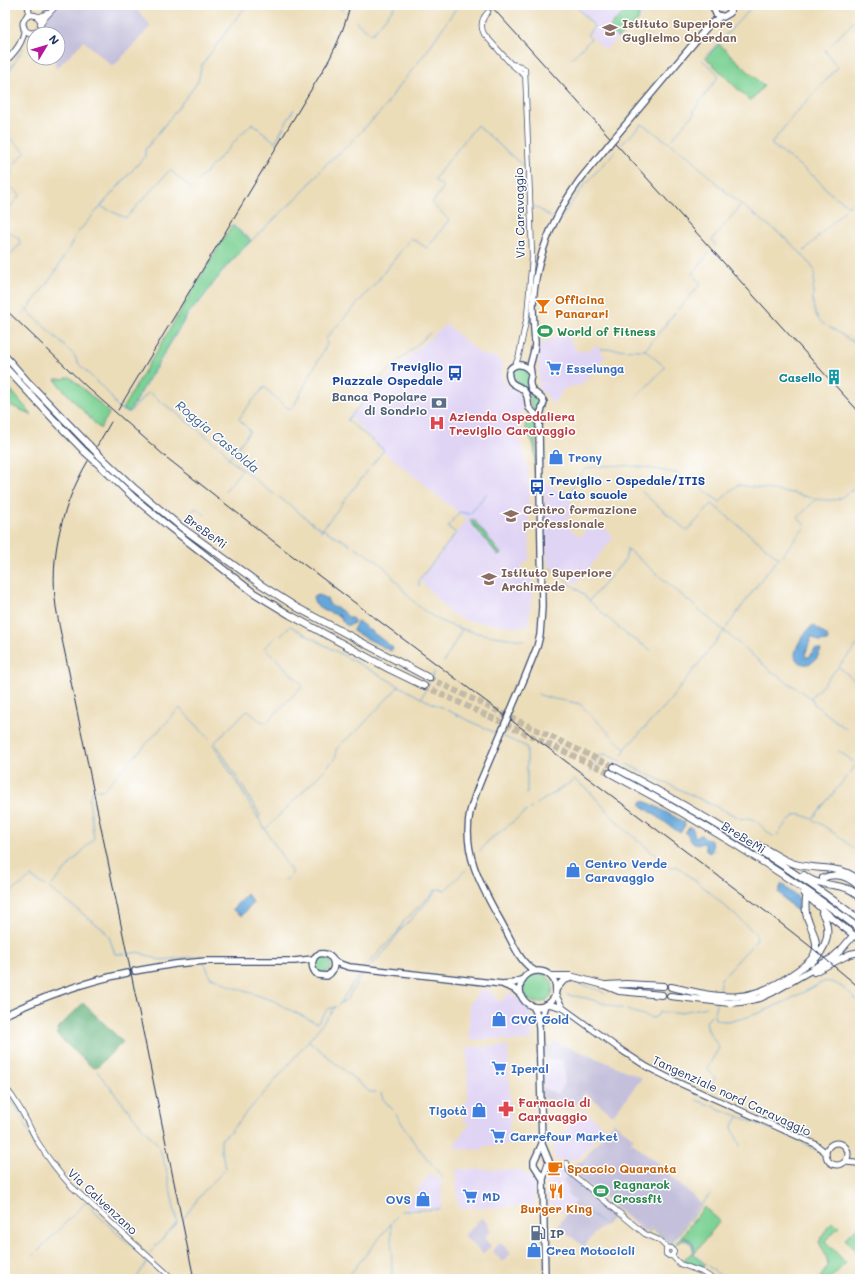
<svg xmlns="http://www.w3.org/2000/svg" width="865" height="1284" font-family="Mali,sans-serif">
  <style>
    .built { fill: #e0d4f4 }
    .industrial { fill: #c4c0db }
    .green { fill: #7cd194; stroke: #4c8079 }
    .forest { fill: #65b37e; stroke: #40716e }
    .water { fill: #66a7d9; stroke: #406b9c }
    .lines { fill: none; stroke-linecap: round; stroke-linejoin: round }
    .stream { stroke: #66a7d9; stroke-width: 1 }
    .tertiary-tunnel { stroke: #c2baa7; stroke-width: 4.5; stroke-dasharray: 4.5 2; stroke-linecap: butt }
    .motorway-tunnel { stroke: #c2baa7; stroke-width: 6; stroke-dasharray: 6 3; stroke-linecap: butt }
    .tertiary-casing { stroke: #3a496c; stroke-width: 6 }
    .secondary-casing { stroke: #3a496c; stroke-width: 7 }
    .primary-casing { stroke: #3a496c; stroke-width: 8 }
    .motorway-casing { stroke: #3a496c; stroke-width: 8 }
    .tertiary { stroke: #fff; stroke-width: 4.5 }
    .secondary { stroke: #fff; stroke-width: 5 }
    .primary { stroke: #fff; stroke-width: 5.5 }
    .motorway { stroke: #fff; stroke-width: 6 }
    .rail { stroke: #1b2f5e; stroke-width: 1 }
    .primary-bridge-casing { stroke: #3a496c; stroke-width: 8; stroke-linecap: butt }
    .motorway-bridge-casing { stroke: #3a496c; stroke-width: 8; stroke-linecap: butt }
    .primary-bridge { stroke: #fff; stroke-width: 5.5 }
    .motorway-bridge { stroke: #fff; stroke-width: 6 }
    .labels { text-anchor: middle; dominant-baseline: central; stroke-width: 3; stroke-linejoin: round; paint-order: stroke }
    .education-label { font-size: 12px; font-weight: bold; fill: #785e54; stroke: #fff; text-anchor: start }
    .street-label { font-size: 12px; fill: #1b2f5e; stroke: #fff }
    .food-label { font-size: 12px; font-weight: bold; fill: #c56008; stroke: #fff; text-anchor: start }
    .leisure-label { font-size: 12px; font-weight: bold; fill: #27864d; stroke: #fff; text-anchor: start }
    .transit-label { font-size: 12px; font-weight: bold; fill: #164399; stroke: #fff; text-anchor: end }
    .shop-label { font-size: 12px; font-weight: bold; fill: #366cbe; stroke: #fff; text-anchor: start }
    .culture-label { font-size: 12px; font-weight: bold; fill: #0d838f; stroke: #fff; text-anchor: end }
    .service-label { font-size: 12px; font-weight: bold; fill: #4e5e75; stroke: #fff; text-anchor: end }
    .health-label { font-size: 12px; font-weight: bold; fill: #be3a42; stroke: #fff; text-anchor: start }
    .water-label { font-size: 13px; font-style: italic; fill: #395f8f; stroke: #fff }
  </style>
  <rect width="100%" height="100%" fill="#fff"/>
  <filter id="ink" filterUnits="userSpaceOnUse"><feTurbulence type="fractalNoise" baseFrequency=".025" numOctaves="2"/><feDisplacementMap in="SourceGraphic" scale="8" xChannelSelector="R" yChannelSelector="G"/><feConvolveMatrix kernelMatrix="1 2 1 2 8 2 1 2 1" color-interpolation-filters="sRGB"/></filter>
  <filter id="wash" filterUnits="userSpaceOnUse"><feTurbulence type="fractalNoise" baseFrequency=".012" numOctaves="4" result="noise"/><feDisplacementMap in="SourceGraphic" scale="16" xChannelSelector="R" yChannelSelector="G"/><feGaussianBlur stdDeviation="0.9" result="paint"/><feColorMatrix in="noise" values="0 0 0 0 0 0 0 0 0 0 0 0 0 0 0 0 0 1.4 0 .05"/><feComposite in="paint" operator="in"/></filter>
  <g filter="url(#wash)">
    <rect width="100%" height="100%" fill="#ecddb9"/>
    <!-- built -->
    <path class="built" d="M576,5H633L643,16L605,50L589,34L595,27Z
      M446,324L483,356L488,355L499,359L502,363V381H505L510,388L518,391L523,404V409L518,419L520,427L518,437L523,450L528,468L530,559L522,565V569L526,576L534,580L528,626L520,627L468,621L450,613L420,580L467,520L382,450L350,417L379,386L413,353Z
      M564,331L577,351H587L597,345L605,358L581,385L565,388L554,403L549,401L547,395L539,390L538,347Z
      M544,481L553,487L577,506L563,523L580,537L594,520L614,537L576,584L547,563Z
      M485,987L500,1002L509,993L514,995L531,1011L532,1041H506L504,1039L469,1040V1004Z
      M508,1046L511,1121L509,1126V1145L487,1146L483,1147L482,1150L456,1149V1142L471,1122H464V1101H468L467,1048L468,1047Z
      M563,1059L564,1060L565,1084L558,1094L542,1087V1060Z
      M582,1109L604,1127L580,1157L573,1160H556L554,1159L553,1135L561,1136Z
      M553,1166H562L564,1167L566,1173L568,1175L563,1180L564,1182L568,1191L575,1201L566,1215L547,1201V1171Z
      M456,1169L522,1170L529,1177H535V1206L458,1208Z
      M429,1175L437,1176L441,1181L442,1208L406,1209V1205Z"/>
    <!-- industrial -->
    <path class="industrial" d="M44,5H133L151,26L113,67L84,41L56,69L54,58H58V34H49Z
      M554,1041L608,1063L642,1078L613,1115L585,1093L572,1109H558L557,1100L551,1101L542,1097V1087L558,1094L565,1084L564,1060H545L544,1049L547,1046H552Z
      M614,1122L634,1138L631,1142L671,1173L670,1176L701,1203L671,1242L653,1228H651L648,1231L647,1230L645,1232L572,1172L570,1169L572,1165L583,1160Z
      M569,1174L616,1213L613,1215L604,1226L597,1230L584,1247L558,1226L575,1201L566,1193L568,1191L564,1182L563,1180Z
      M481,1218L489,1224L488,1227L491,1230L484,1238L491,1246L483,1254L464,1236Z
      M500,1242L511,1253L503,1262L492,1251Z"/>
    <!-- green -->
    <path class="green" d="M630,9H635L638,11L639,14L638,21L618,38L616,37L617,36C612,34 610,30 611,25L627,10Z
      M719,44L764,86L750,101L706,58Z
      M232,225L251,240L225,268L198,304L188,314L129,412L122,409Z
      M518,367H522L529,373L530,391L540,401V405L537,409H534L531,407C530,401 530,394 526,389C520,381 513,385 513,372Z
      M70,377L107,410L109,414L100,429L60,386L55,379H63Z
      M5,383L32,415L5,403Z
      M529,414L533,415L535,419L537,472H535C535,464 535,455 534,446C531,436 519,425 529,414Z
      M473,519L501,554L499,556L470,521Z
      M315 965a8 8 0 1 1 16 0a8 8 0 1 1-16 0Z
      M523 988a15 15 0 1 1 30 0a15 15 0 1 1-30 0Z
      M704,1207L720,1221L694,1254C695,1245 693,1237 681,1237Z
      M833,1221L839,1227L825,1241L846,1263L830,1279H819L828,1266L826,1256L819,1242L829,1225Z
      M859,1225H860V1258L855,1253L856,1251L845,1239Z
      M682,1238C692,1239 694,1246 693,1254L705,1264L702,1268L700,1269L684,1261V1259L692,1253C695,1241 684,1237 676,1244L680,1239Z"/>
    <!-- forest -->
    <path class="forest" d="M83,1003L123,1042L97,1067L93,1068L59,1037C56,1033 57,1030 60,1026Z"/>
    <!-- water -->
    <path class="water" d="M319,595L327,599L330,605C338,607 344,612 349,618H352L354,620V623L350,625H346L343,622L340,616L325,611L315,604L313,597Z
      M357,622H359L392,647L393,648L391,651L354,632L353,630Z
      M813,625L827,636L828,639L827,641L820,642L812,637L811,638L805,655L806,657H809L815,649H817L821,650C819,653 818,657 816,659C810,667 795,666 795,654C796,644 806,631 813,625Z
      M643,801L651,804L684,822L685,825L680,833L641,805V802Z
      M690,827L693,829L695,837L701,835L712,842L713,847L710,853L706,851L705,844L703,843L696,845L691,840L685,832Z
      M782,883L786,888L799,898L798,911L793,908L778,892Z
      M247,894L253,902L242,916L232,909Z"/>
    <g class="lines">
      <!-- stream -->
      <path class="stream" d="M336,5L344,12
        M356,22L372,34L396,5
        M830,46L860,15
        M826,50L825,51L838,67L793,116L771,144L816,178L830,193L849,206
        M705,57L753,6
        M571,59L591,39L587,35L594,26L575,5
        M5,78L23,48
        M5,134L26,152C20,158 9,166 12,175L5,181
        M672,139L695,112L693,111L719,76L712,68L702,60
        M621,145L642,124L694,160L696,164C711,178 726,193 742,205C768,226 797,243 815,271C814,289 807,314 825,325
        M197,182L252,123L275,142L294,109
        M5,185L10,186L20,195L5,214
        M534,206L553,218
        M102,207L126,218L170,170L191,188
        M561,218L583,187L618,148
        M558,223V222
        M232,225L241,232
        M5,229L19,239L20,245C13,249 11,256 5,262
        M244,234L251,240
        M714,246L716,244L712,240L741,205
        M804,251L860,195
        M227,266L252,240L301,194L328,162L343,150L385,107L396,90L427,51L458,5
        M25,308L74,355L79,364L110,395L118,408L126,412H130L148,393
        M678,310L701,284L692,274L709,253
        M22,315L27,310L54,274L78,232L145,156V150L191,91L198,81L202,65L240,13L248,5
        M829,327L860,346
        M5,331L6,330
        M601,349L645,350L675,313
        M375,383L430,333
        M150,393L223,449L229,459L274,494
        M636,398L665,367L645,350
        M129,412L188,314L198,304L226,267
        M229,459L250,431L239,419L245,410L264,387L286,407L292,409L327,344L326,338L375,284L411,238L427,248L449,220L432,203L444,187L434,180L445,165L477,125L522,165L523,164
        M371,466L384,450L347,420L376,387
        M687,478H689L720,502L728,493L738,485L792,493L816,499
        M225,491L242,470
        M642,492L687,531L712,504L779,558
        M849,492L860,487
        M569,493L582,472C587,467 595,467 602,466C630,464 651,468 679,474L680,477L682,478
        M279,497L315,525L351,545
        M187,518L195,508L205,515
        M321,531L368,470
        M355,547C364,553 375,558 383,566C395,578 404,593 417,605C446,631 488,636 525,640
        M627,552L630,551L771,671L811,698L815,705L846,729
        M782,555L806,526L798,518L816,499C828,500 838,503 847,493
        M550,568L582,593L589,601L625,560L627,552V548
        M419,586V580L456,533L448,527L459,512L470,514L487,493
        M589,601L627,635L651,650
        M727,627L763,577L780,557
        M281,636L290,626L421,698L443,708
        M264,648L278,635
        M444,662L462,629
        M839,667L860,685
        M432,677L434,672
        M538,694C551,700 566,700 580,704L625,749
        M422,697L430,680
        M811,698L860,642
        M447,710L497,734
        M357,731L399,686
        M502,736L527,747V794
        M213,744L292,873L291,875
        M839,751L854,762
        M623,755L625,749L667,704L725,630
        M593,769L601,754H605L742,819C756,814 763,831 773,836
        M591,772L592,770
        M95,790H103L180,708L209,738
        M537,804L574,780H575L589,791L622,827L670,867L672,868L676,866L705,888L755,933L757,937L756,941L721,979L719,989
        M530,809L532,808
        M258,818L260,815L215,742L248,710L260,721L267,722L303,685L267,650
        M813,818L857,764L860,766
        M266,829L333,761L336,756V750L337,748L352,734L355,732
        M777,835C781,830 790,818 796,815C807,810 853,846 860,855
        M712,850L715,851
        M480,851L488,841L527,811
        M285,880L288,878
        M52,885L94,838L89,799L92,791
        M49,888L104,930L109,937L115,954H125
        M5,897L31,877L45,886
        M128,954L138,952L160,960L202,956L203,958
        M205,963L210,977L218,979L230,986L274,1001L286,1008L317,1023L328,1009L335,1007
        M366,966L397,933L404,921L435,891
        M371,966L385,951L400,931L435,893V890L439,889L445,890L466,870
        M575,983L599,990L605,994
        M567,995L586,998L653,1018L657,1016L660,1012L676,1013L707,1007
        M340,1003L361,972
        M716,1003L714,1015L715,1019C737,1030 802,993 823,982C838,979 849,994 860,1003
        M338,1006L340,1003L346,1001L363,973
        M309,1041L370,1092H376
        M97,1071L137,1121L159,1146L166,1168L177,1222L150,1253
        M709,1085L715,1078L707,1068L719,1048L708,1030L706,1022L711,1015
        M5,1091L17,1108L34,1142
        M381,1093L383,1099L393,1110
        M696,1100L792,1137L817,1150
        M396,1114L413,1141L443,1178
        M738,1117L732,1127C734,1134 738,1139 740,1146
        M36,1145L48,1165
        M49,1167L66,1185
        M226,1168L221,1150V1139L228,1134L255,1103L267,1090L315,1033L335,1007
        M401,1211L440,1209
        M588,1212L601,1222
        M184,1218L203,1192L224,1171
        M391,1224L392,1279
        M605,1225L613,1216L617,1215L644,1237
        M648,1233L651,1230L653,1229L671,1243L711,1193
        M689,1240L694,1246L693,1254L705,1264
        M675,1244C679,1239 681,1237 687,1239
        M34,1255L85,1203L119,1235L146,1258
        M147,1261L168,1279
        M708,1266L725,1279
        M136,1279L148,1260
        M346,1279L397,1216"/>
    </g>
  </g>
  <g filter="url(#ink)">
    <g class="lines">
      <!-- tertiary-tunnel -->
      <path class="tertiary-tunnel" d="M488,12L495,5"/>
      <!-- motorway-tunnel -->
      <path class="motorway-tunnel" d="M429,678L614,767
        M424,686L610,773
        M852,937L860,924"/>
      <!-- tertiary casing -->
      <g class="tertiary-casing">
        <path id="tertiary" d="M488,12C481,19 480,26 484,34L511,64L524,75
          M36,16H41L47,13
          M40,24L44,19L57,5
          M511,64L520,66L525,69L531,223L532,258L527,316L519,355L517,361L514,366
          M5,1087C19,1103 27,1122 37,1141C47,1157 58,1172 71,1186L173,1279
          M567,1163L569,1171L572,1174L645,1234L659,1240L667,1248
          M667,1248L666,1250V1254L669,1256H672
          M667,1248C671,1247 673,1248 674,1252L672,1256
          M672,1256L680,1264L702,1272L713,1279"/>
      </g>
      <!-- secondary casing -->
      <g class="secondary-casing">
        <path id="secondary" d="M23 24a9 9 0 1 1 18 0a9 9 0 1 1-18 0Z
          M26,17L29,12L28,5
          M5,62C14,53 25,41 24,27
          M555,994L563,1008
          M548,1004L563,1008L618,1048L647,1067L677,1082L815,1144L825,1152
          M826 1154a11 11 0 1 1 22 0a11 11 0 1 1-22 0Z
          M845,1162L856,1163L860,1164"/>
      </g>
      <!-- primary casing -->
      <g class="primary-casing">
        <path id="primary" d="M715,5L714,9L716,14L723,17L730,13L731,5
          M616,136L709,25L721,16
          M530,371C521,359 504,366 510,380C512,386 520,385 524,391C529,396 527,402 529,408L536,415L538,422
          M525,677L537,647L540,635L542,607L539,428L540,415L544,402C541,394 530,393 530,384C529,380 531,378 531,375C531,371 530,369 530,366C532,357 535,350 535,342C534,330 533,317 533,305C535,260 553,217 579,181C589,168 600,156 610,143
          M481,780C477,790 473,801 470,812C461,857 485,892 505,929C513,943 520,963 535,971
          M333,961C335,967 333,972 327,976L318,975C308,968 312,951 325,954C330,955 332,959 335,962C340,964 345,966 350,967L502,984L514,983L523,979
          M135,971L175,964L206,961H294L313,959
          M520 989a18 18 0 1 1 36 0a18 18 0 1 1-36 0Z
          M504,985L514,989L522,996
          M533,1006L537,1014L539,1028L542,1144L549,1161L543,1179L545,1279
          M5,1015C44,996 85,982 127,973
          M540,1022L545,1005
          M542,1144L534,1161V1165L543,1179"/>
      </g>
      <!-- motorway casing -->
      <g class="motorway-casing">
        <path id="motorway" d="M5,356L27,381L89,445
          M5,367L56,422L85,452
          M99,455L133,487L181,527L260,584L296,607L429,678
          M95,461L133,497L168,526L254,593L290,615L389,669L424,686
          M614,767C699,812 783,861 860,920
          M610,773C697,819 781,870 860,929
          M757,845C770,850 781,860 795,864C818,871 842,863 860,882
          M804,875C809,879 815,882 822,883C836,887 850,885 860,898
          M823,878C837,872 850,877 860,888
          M804,893L832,918L860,940
          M811,963C826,950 833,931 822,913
          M814,972L850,954L860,952
          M551,976H570L604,985L619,991L662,995
          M606,985L626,984L663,986
          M671,987C724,999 751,1005 797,971C805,965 815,959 816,948C817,938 812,931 809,922C805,915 805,907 806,898
          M556,989L563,981L570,978
          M670,996L730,1003L741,1002L760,998L773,992L832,958L841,950L852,937"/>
      </g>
      <!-- tertiary -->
      <use href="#tertiary" class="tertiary"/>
      <!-- secondary -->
      <use href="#secondary" class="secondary"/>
      <!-- primary -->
      <use href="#primary" class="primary"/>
      <!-- motorway -->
      <use href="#motorway" class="motorway"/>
      <!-- rail -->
      <path class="rail" d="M490,5L860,413
        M5,309L88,388L167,458L282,548L765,911L811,947L860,988
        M118,410L329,60C338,42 346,24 350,5
        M97,446L111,422
        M88,461C62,505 49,556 56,607C60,632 66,657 71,682L194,1279"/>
      <!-- primary-bridge casing -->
      <g class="primary-bridge-casing">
        <path id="primary-bridge" d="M610,143L616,136
          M481,780L525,677"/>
      </g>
      <!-- motorway-bridge casing -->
      <g class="motorway-bridge-casing">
        <path id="motorway-bridge" d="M89,445L99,455
          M85,452L95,461"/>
      </g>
      <!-- primary-bridge -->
      <use href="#primary-bridge" class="primary-bridge"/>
      <!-- motorway-bridge -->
      <use href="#motorway-bridge" class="motorway-bridge"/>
    </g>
  </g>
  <!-- icons -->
  <defs>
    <g id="school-bare" transform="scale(1.2)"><path d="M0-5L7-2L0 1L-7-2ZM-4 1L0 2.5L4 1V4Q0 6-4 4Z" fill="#8d6e63" stroke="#fff" stroke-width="2.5" paint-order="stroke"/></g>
    <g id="bar-bare" transform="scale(1.2)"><path d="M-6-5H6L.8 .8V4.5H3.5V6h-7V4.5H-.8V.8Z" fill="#e8710a" stroke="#fff" stroke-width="2.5" paint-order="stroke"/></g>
    <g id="stadium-bare" transform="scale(1.2)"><path d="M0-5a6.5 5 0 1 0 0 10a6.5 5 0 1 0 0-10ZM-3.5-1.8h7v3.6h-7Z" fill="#2e9e5b" stroke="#fff" stroke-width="2.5" paint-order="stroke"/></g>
    <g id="supermarket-bare" transform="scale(1.2)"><path d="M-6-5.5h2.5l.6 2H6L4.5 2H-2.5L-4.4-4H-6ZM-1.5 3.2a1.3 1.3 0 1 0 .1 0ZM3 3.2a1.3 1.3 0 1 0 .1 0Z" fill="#3f7fe0" stroke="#fff" stroke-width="2.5" paint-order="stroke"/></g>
    <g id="bus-bare" transform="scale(1.2)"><path d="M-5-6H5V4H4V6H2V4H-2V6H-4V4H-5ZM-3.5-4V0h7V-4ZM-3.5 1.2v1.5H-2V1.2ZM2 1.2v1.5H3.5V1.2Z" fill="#1a4fb4" stroke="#fff" stroke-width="2.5" paint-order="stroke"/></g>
    <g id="building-bare" transform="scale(1.2)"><path d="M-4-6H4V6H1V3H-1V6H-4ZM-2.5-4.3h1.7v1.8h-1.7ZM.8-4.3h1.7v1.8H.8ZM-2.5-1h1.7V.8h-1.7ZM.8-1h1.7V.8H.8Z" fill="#0f9aa8" stroke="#fff" stroke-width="2.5" paint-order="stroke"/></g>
    <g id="bank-bare" transform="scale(1.2)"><path d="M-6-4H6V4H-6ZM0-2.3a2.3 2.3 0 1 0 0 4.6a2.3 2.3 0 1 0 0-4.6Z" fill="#5c6f8a" stroke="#fff" stroke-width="2.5" paint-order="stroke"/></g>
    <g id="hospital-bare" transform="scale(1.2)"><path d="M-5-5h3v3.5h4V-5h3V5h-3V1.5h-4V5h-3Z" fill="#e0444e" stroke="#fff" stroke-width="2.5" paint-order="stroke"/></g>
    <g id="shop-bare" transform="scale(1.2)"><path d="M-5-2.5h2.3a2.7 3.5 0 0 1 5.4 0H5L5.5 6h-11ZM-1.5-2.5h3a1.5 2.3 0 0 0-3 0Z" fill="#3f7fe0" stroke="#fff" stroke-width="2.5" paint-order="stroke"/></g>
    <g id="pharmacy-bare" transform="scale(1.2)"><path d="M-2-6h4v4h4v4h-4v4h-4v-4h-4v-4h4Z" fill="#e0444e" stroke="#fff" stroke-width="2.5" paint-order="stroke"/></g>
    <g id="cafe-bare" transform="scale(1.2)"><path d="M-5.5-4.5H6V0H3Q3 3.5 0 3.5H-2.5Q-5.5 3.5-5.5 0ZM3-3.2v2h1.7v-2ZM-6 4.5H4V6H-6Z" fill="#e8710a" stroke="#fff" stroke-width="2.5" paint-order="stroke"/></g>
    <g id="restaurant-bare" transform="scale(1.2)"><path d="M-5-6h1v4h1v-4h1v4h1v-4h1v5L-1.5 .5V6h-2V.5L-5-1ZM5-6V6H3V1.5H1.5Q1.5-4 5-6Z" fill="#e8710a" stroke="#fff" stroke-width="2.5" paint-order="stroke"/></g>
    <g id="fuel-bare" transform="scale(1.2)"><path d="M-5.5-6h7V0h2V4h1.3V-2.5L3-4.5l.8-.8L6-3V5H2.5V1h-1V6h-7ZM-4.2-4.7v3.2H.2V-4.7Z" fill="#5c6f8a" stroke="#fff" stroke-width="2.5" paint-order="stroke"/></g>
  </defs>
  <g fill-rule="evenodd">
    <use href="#school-bare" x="610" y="30"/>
    <use href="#bar-bare" x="543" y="306"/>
    <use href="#stadium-bare" x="545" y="331"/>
    <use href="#supermarket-bare" x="554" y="368"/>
    <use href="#bus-bare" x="455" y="373"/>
    <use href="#building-bare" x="834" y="377"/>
    <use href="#bank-bare" x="439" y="403"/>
    <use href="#hospital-bare" x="437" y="423"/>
    <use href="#shop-bare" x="556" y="457"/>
    <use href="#bus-bare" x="537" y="487"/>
    <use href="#school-bare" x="511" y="516"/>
    <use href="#school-bare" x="489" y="579"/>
    <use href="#shop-bare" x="573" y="870"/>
    <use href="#shop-bare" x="499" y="1019"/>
    <use href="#supermarket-bare" x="499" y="1068"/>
    <use href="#pharmacy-bare" x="506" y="1109"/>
    <use href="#shop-bare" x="479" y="1110"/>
    <use href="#supermarket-bare" x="498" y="1136"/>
    <use href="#cafe-bare" x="555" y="1168"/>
    <use href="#restaurant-bare" x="556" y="1191"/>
    <use href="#stadium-bare" x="601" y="1191"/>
    <use href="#supermarket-bare" x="470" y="1196"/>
    <use href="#shop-bare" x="423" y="1199"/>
    <use href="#fuel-bare" x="538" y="1233"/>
    <use href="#shop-bare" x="534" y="1250"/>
  </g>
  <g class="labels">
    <!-- education labels -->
    <g class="education-label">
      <text x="622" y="23">Istituto Superiore<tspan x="622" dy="14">Guglielmo Oberdan</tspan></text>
      <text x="523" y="509">Centro formazione<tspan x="523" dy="14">professionale</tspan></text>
      <text x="501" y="572">Istituto Superiore<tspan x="501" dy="14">Archimede</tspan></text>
    </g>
    <!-- street labels -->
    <g class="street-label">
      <text transform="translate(519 213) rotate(-91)">Via Caravaggio</text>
      <text transform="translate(206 531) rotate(36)">BreBeMi</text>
      <text transform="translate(744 837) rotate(32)">BreBeMi</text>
      <text transform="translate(732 1095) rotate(25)">Tangenziale nord Caravaggio</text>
      <text transform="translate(103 1201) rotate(43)">Via Calvenzano</text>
    </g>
    <!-- food labels -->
    <g class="food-label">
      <text x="555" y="299">Officina<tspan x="555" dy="14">Panarari</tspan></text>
      <text x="567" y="1168">Spaccio Quaranta</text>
      <text x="556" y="1208" text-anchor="middle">Burger King</text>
    </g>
    <!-- leisure labels -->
    <g class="leisure-label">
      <text x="557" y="331">World of Fitness</text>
      <text x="613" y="1184">Ragnarok<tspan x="613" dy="14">Crossfit</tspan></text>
    </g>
    <!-- transit labels -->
    <g class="transit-label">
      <text x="443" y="366">Treviglio<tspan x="443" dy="14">Piazzale Ospedale</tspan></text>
      <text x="549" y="480" text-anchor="start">Treviglio - Ospedale/ITIS<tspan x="549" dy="14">- Lato scuole</tspan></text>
    </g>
    <!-- shop labels -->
    <g class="shop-label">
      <text x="566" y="368">Esselunga</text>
      <text x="568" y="457">Trony</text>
      <text x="585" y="863">Centro Verde<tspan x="585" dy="14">Caravaggio</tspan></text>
      <text x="511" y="1019">CVG Gold</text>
      <text x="511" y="1068">Iperal</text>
      <text x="467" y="1110" text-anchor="end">Tigotà</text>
      <text x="510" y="1136">Carrefour Market</text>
      <text x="482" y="1196">MD</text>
      <text x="411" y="1199" text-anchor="end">OVS</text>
      <text x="546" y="1250">Crea Motocicli</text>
    </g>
    <!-- culture labels -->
    <g class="culture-label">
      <text x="822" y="377">Casello</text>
    </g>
    <!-- service labels -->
    <g class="service-label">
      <text x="427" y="396">Banca Popolare<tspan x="427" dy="14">di Sondrio</tspan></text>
      <text x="550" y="1233" text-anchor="start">IP</text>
    </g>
    <!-- health labels -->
    <g class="health-label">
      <text x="449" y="416">Azienda Ospedaliera<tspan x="449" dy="14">Treviglio Caravaggio</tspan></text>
      <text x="518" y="1102">Farmacia di<tspan x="518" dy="14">Caravaggio</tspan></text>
    </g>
    <!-- water labels -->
    <g class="water-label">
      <text transform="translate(218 436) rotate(40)">Roggia Castolda</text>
    </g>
  </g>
  <!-- margin -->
  <rect width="865" height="1284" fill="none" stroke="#fff" stroke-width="20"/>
  <!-- north arrow -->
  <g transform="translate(46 46) rotate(52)"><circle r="19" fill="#ffffff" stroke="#a4acbf"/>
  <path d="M0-3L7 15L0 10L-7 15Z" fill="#b5179e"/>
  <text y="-6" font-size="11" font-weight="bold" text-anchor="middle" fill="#1b2f5e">N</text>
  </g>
</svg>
